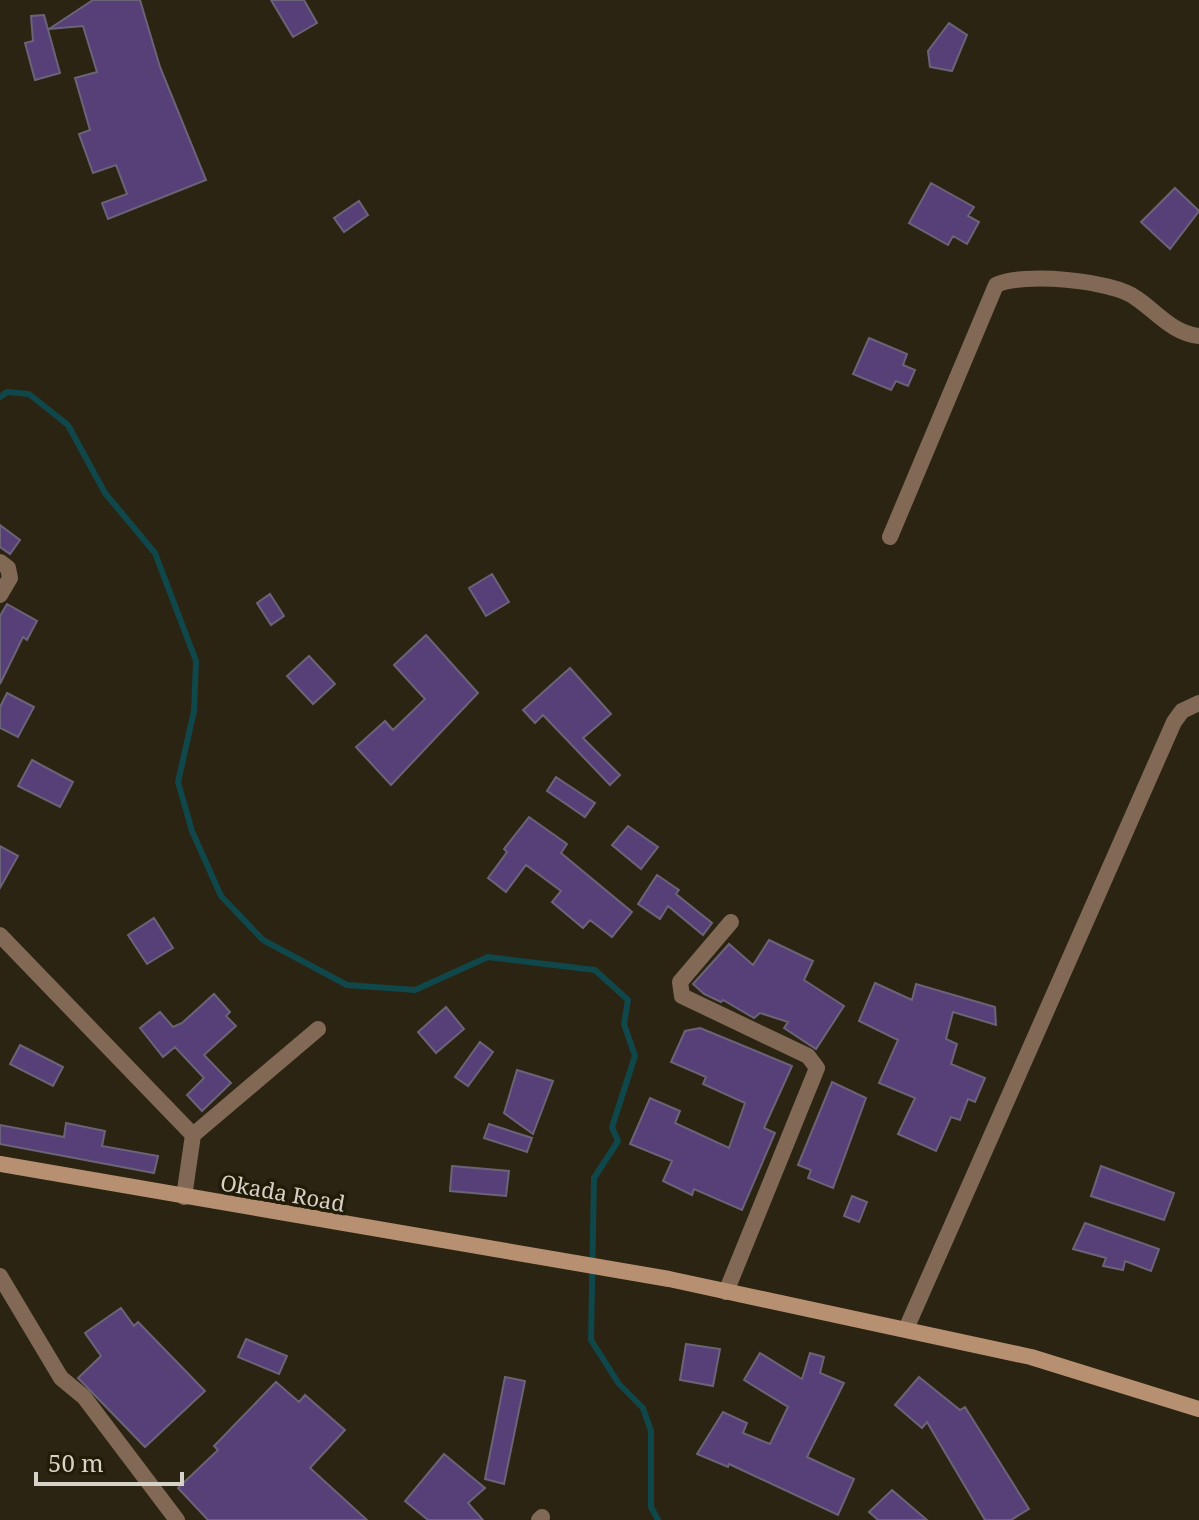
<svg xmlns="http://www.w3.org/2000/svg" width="1199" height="1520" font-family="'Noto Serif',serif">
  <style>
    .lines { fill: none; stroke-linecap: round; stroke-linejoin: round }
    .stream { stroke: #0f474a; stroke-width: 6 }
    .building { fill: #574078; stroke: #6b6378; stroke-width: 2 }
    .street { stroke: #816956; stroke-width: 16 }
    .secondary { stroke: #b69071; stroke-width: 16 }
    .labels { text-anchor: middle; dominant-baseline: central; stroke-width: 7; stroke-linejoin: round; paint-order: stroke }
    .street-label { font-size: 22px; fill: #d7d2c7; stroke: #211b08 }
  </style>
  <rect width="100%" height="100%" fill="#2b2412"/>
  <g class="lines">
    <!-- stream -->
    <path class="stream" d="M0,397L7,392L29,394L68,425L105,493L155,553L196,661L194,711L178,782L192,831L221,896L263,940L347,985L415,990L488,957L595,970L628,1000L624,1024L635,1056L612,1127L618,1141L594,1178L591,1340L619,1384L643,1408L651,1431V1507L658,1520"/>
  </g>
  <!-- building -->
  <path class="building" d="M93,0H140L160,67L206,180L108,219L102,203L127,194L116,165L93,173L79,134L90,130L75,78L97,72L83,26L49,29Z
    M271,0H304L317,23L293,37Z
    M44,15L60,73L35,80L25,43L33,41L31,16Z
    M949,23L967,35L952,71L930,67L928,51Z
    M931,183L974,207L968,216L979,222L967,244L953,236L948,245L909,223Z
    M1175,188L1199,211L1170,249L1141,222Z
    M359,201L368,215L344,232L334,218Z
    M869,338L907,354L903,365L915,370L908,386L896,381L891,390L853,374Z
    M0,525L20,540L10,554L0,547Z
    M492,574L509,602L486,616L469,588Z
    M270,594L284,616L271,625L257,603Z
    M7,604L37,621L27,640L23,637L0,684V616Z
    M426,635L478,693L391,785L356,747L385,721L393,730L425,699L394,665Z
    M309,656L335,684L313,704L287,676Z
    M570,668L611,714L583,738L620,775L610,785L543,715L535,723L523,710Z
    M7,693L34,707L18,737L0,728V707Z
    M32,760L73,782L60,807L18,786Z
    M556,777L595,803L585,817L547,791Z
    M529,817L567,844L561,853L632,912L612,937L590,920L583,928L552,902L561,891L526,865L506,892L488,878L507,852L504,849Z
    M628,826L658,847L641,869L612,845Z
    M0,846L18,856L0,888Z
    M657,875L679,890L676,894L712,923L703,935L668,906L660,919L638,904Z
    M154,918L173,948L147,964L128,935Z
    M769,940L813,961L804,980L844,1006L816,1049L784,1028L788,1022L760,1013L754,1018L723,1000L721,1002L704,994L693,984L729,944L753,965Z
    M875,983L912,1000L916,984L995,1007L996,1025L953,1012L946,1039L957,1044L951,1064L985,1078L975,1102L968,1099L960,1120L951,1117L936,1151L898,1134L915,1098L879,1083L898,1040L859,1021Z
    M214,994L230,1012L226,1016L236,1026L204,1055L231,1083L202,1111L187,1095L204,1078L175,1047L163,1057L140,1028L160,1012L173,1027L182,1023Z
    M446,1007L464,1029L436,1053L418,1032Z
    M700,1028L792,1066L764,1128L775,1133L742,1210L694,1189L692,1195L663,1181L672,1161L630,1144L650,1098L680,1111L675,1123L729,1148L745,1103L703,1084L706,1077L671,1062L685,1031Z
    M480,1042L493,1052L468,1086L455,1077Z
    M20,1045L63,1067L53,1086L10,1064Z
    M517,1070L553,1081L533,1134L504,1113Z
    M832,1082L866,1098L833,1188L808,1178L811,1170L798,1165Z
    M66,1123L105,1131L102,1146L158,1156L154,1173L0,1144V1125L64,1137Z
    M489,1124L532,1138L527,1152L484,1138Z
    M452,1166L509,1171L506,1196L450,1191Z
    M1101,1166L1174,1193L1164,1220L1091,1196Z
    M852,1196L867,1202L859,1222L844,1216Z
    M1085,1223L1159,1249L1151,1271L1125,1261L1123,1270L1103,1266L1106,1258L1073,1249Z
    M121,1308L134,1326L138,1322L205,1391L145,1447L78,1378L101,1356L85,1333Z
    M246,1339L287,1356L279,1374L238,1357Z
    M686,1344L720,1349L713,1386L680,1380Z
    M760,1353L802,1379L810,1353L824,1357L820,1373L844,1383L807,1457L854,1479L838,1515L729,1464L728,1467L697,1454L723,1412L747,1423L743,1433L770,1444L788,1407L744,1380Z
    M505,1377L525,1381L504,1484L485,1479Z
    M919,1377L960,1410L965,1407L1029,1509L1011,1520H985L927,1422L922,1428L895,1405Z
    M276,1382L299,1402L305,1395L345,1430L310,1468L367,1520H208L178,1488L218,1450L214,1446Z
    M444,1454L485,1488L468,1503L483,1520H428L405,1501Z
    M892,1490L927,1520H878L869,1512Z"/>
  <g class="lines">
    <!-- street -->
    <path class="street" d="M890,537L996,285C1022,272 1112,280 1136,298C1157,312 1172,333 1199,336
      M0,562L8,568L10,578L0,595
      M0,935L193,1135L184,1197
      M193,1135L318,1029
      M0,1276L61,1378L84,1397L177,1520
      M726,1292L817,1068L808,1056L682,996L680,982L731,922
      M906,1329L1174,722L1182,711L1199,703
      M539,1520L542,1517"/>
    <!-- secondary -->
    <path class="secondary" d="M0,1164L669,1279L1031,1357L1199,1409"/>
  </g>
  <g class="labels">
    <!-- street labels -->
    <g class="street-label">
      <text transform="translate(283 1192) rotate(10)">Okada Road</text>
    </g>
  </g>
  <!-- scale -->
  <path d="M36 1472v12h146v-12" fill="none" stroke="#d7d2c7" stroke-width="4"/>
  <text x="48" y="1472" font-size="24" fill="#d7d2c7" stroke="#211b08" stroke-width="6" paint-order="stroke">50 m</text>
</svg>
